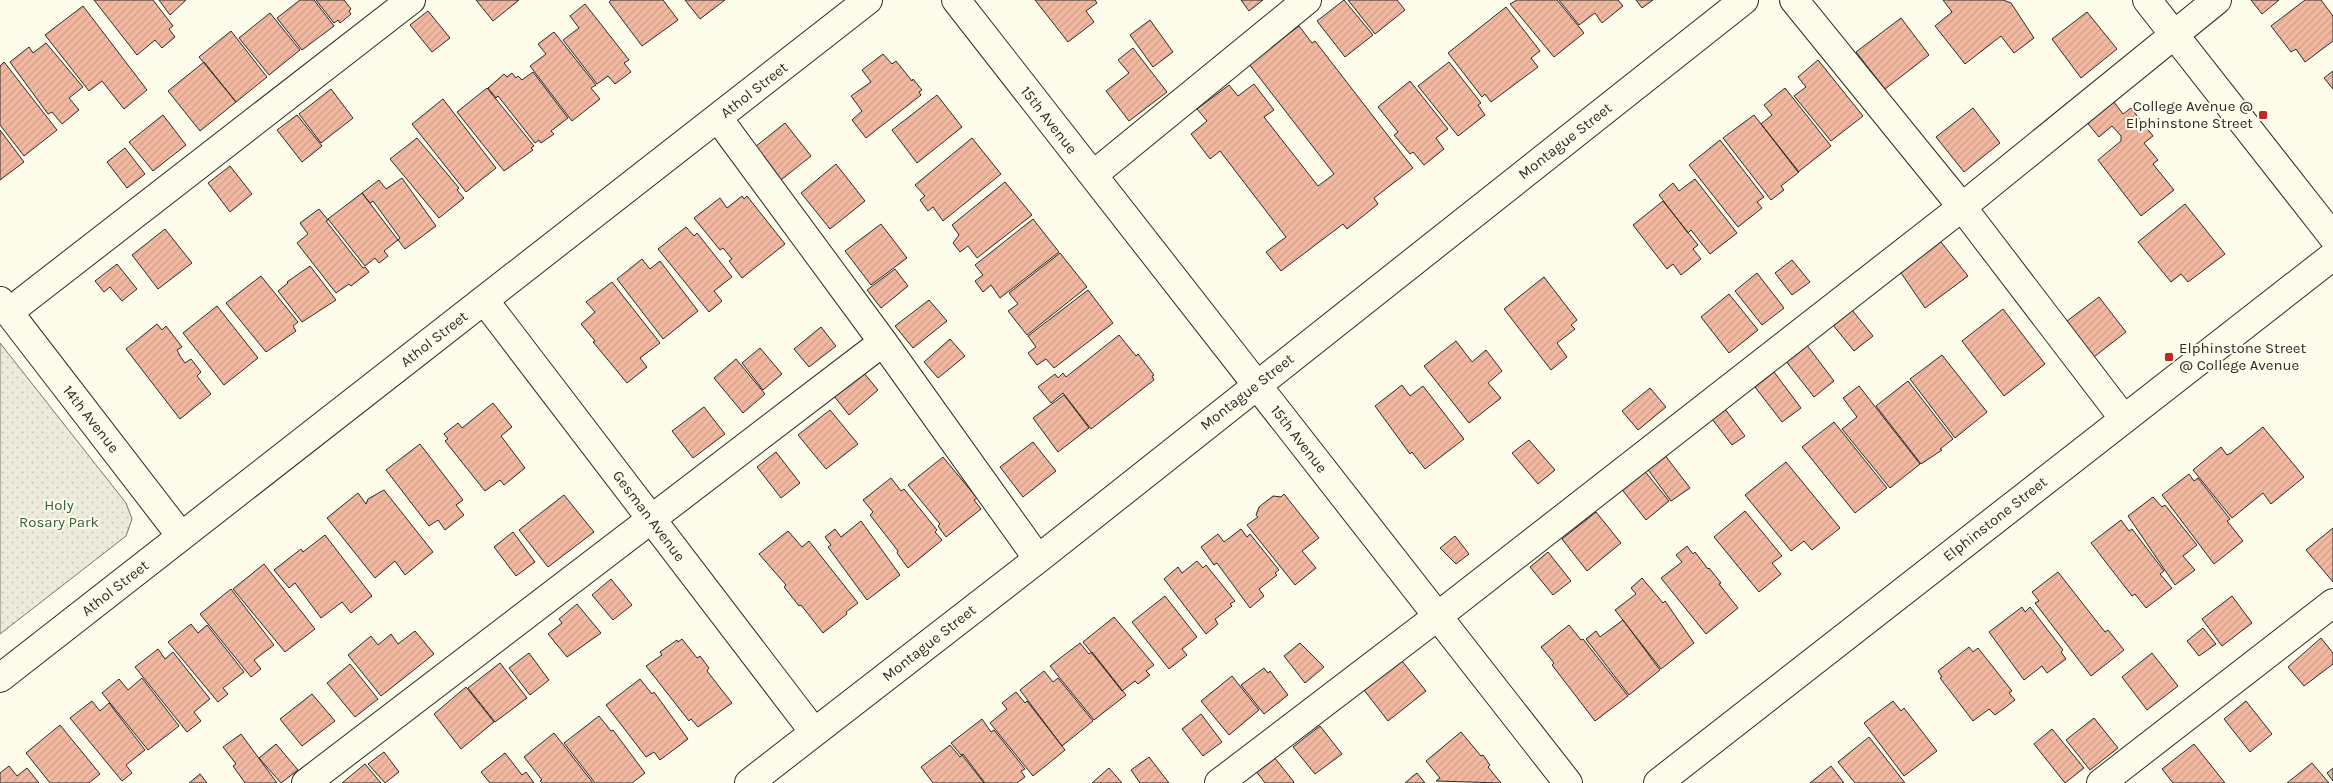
<svg xmlns="http://www.w3.org/2000/svg" width="2333" height="783" font-family="Karla,sans-serif">
  <style>
    .park { fill: url(#park-dots); stroke: #74746e }
    .building { fill: url(#building-hatch); stroke: #2b2b2b }
    .lines { fill: none; stroke-linecap: round; stroke-linejoin: round }
    .minor-casing { stroke: #2b2b2b; stroke-width: 30 }
    .minor { stroke: #fdfbea; stroke-width: 28 }
    .poi-dot { fill: #c62828; stroke: #fdfbea; stroke-width: 2 }
    .labels { text-anchor: middle; dominant-baseline: central; stroke-width: 4; stroke-linejoin: round; paint-order: stroke }
    .street-label { font-size: 15px; fill: #2b2b2b; stroke: #fdfbea }
    .poi-label { font-size: 15px; fill: #2b2b2b; stroke: #fdfbea; text-anchor: end }
    .park-label { font-size: 15px; fill: #34623c; stroke: #fdfbea }
  </style>
  <defs>
    <pattern id="park-dots" width="8" height="8" patternUnits="userSpaceOnUse" patternTransform="scale(1.25)"><rect width="8" height="8" fill="#ecebdb"/><path d="M2 2h.1M6 6h.1" fill="none" stroke="#cbcabc" stroke-width="1.8" stroke-linecap="round"/></pattern>
    <pattern id="building-hatch" width="6" height="6" patternUnits="userSpaceOnUse" patternTransform="scale(1.25)"><rect width="6" height="6" fill="#f2b8a0"/><path d="M-1 1l2-2M0 6l6-6M5 7l2-2" fill="none" stroke="#d09e8a"/></pattern>
  </defs>
  <rect width="100%" height="100%" fill="#fdfbea"/>
  <!-- park -->
  <path class="park" d="M0,343L126,503L132,519L126,536L0,634Z"/>
  <!-- building -->
  <path class="building" d="M94,0H153L173,26L169,29L175,37L162,48L155,40L137,55Z
    M159,0H186L170,15Z
    M300,0H314L334,26L302,50L277,18Z
    M316,0H344L351,9L349,11L351,14L340,23L338,20L334,23Z
    M476,0H519L493,21Z
    M611,0H663L678,20L642,46L609,2Z
    M685,0H725L700,19Z
    M1035,0H1095L1097,3L1086,11L1094,22L1068,42Z
    M1241,0H1263L1249,11Z
    M1344,0L1373,35L1345,57L1317,21Z
    M1348,0H1397L1405,10L1375,34Z
    M1517,0H1557L1584,33L1554,57L1510,4Z
    M1559,0H1618L1623,6L1602,23L1595,13L1579,25Z
    M1636,0H1653L1642,8Z
    M1943,0H2003L2011,3L2034,38L2014,53L2001,36L1965,64L1935,26L1952,12Z
    M2251,0H2279L2262,14Z
    M2305,0H2321L2333,16V41L2305,62L2296,49L2291,52L2271,26Z
    M585,4L629,60L624,63L631,72L615,84L608,76L597,84L563,40L579,28L570,16Z
    M83,6L147,90L124,109L102,81L89,91L45,35Z
    M1506,7L1540,51L1531,58L1538,67L1491,102L1485,94L1482,97L1448,53Z
    M428,11L450,38L432,52L410,25Z
    M2087,12L2117,49L2081,78L2052,39Z
    M270,13L300,50L269,75L239,38Z
    M1901,18L1929,55L1885,89L1856,52Z
    M1150,20L1173,52L1153,67L1130,35Z
    M1299,26L1312,43L1315,41L1413,168L1374,198L1378,204L1347,229L1343,224L1281,271L1266,252L1286,237L1220,151L1210,159L1191,134L1207,121L1197,109L1229,85L1238,96L1254,84L1274,110L1264,117L1318,186L1334,174L1249,64Z
    M231,31L267,77L236,102L199,57Z
    M554,32L596,85L591,88L600,99L572,121L530,66L546,54L538,44Z
    M46,43L83,87L69,98L79,110L62,124L52,112L48,114L10,62L29,47L33,53Z
    M1133,48L1167,92L1129,121L1106,91L1129,73L1118,60Z
    M883,54L892,64L896,61L912,81L913,79L922,90L919,92L921,95L866,138L852,120L862,111L851,96L871,82L862,70Z
    M1818,60L1863,116L1831,141L1794,96L1806,87L1798,77Z
    M4,62L57,130L24,156L0,125V66Z
    M204,62L236,102L200,131L168,91Z
    M1449,62L1481,103L1478,105L1485,115L1458,136L1418,86Z
    M2333,71V89L2324,78Z
    M533,72L568,118L551,131L554,134L541,143L539,140L535,143L498,96L496,98L488,88L504,74L507,77L512,73L516,78L518,76L522,80Z
    M1410,81L1448,129L1436,138L1444,149L1424,165L1413,152L1410,154L1394,135L1398,132L1378,107Z
    M487,88L534,146L531,148L533,150L504,171L457,112Z
    M1785,88L1831,146L1798,172L1761,124L1772,115L1764,105Z
    M331,89L353,118L321,143L299,114Z
    M937,95L962,127L917,163L892,130Z
    M2111,98L2123,114L2131,108L2153,136L2144,143L2158,160L2153,164L2174,190L2141,216L2098,160L2121,141V136L2112,126L2099,137L2084,119Z
    M443,99L496,168L466,192L412,124Z
    M1973,108L2000,143L1964,172L1936,137Z
    M163,115L186,145L153,171L129,142Z
    M297,115L322,146L302,162L277,130Z
    M1754,115L1799,172L1781,186L1784,190L1771,200L1723,138Z
    M785,123L811,156L776,184L750,151Z
    M0,130L24,162L0,180Z
    M417,138L459,188L457,190L464,198L439,218L390,159Z
    M972,138L1001,174L943,221L933,207L928,211L920,200L925,196L915,185Z
    M1720,140L1764,197L1757,202L1762,208L1738,227L1689,165Z
    M125,148L145,174L127,188L107,162Z
    M836,164L865,201L830,229L801,193Z
    M230,166L252,194L230,212L208,183Z
    M402,178L436,226L405,249L398,240L400,238L373,201L370,203L362,193L379,180L386,189Z
    M1695,179L1737,233L1710,254L1691,230L1688,233L1659,195L1673,183L1679,191Z
    M1005,182L1032,215L977,258L968,246L960,252L953,243L959,235L952,225Z
    M362,193L398,240L384,251L388,256L379,263L375,258L365,266L328,219Z
    M742,196L744,199L747,196L785,244L742,278L729,261L732,259L723,248L720,250L694,218L720,198L727,208Z
    M1663,201L1698,245L1693,249L1701,259L1681,275L1673,264L1667,269L1633,225Z
    M2185,204L2225,254L2188,282L2181,274L2171,282L2138,242Z
    M319,209L328,220L326,221L363,268L365,267L369,272L351,286L349,284L336,293L297,243L308,234L300,223Z
    M1033,219L1059,252L1000,298L991,285L983,292L975,281L983,275L975,265Z
    M881,224L907,258L871,285L845,251Z
    M686,227L694,236L697,233L732,277L714,291L722,301L709,312L658,249Z
    M165,229L192,263L158,289L132,255Z
    M1937,237L1968,276L1925,308L1897,267Z
    M1060,253L1087,287L1027,335L1008,311L1018,304L1009,293Z
    M642,259L650,269L660,261L698,311L663,339L617,279Z
    M1792,260L1810,282L1792,295L1775,273Z
    M117,264L137,289L122,301L110,287L104,292L95,281Z
    M310,266L336,300L302,322L278,291L288,283L287,282Z
    M895,269L908,286L881,308L867,290Z
    M1757,273L1784,308L1762,325L1735,291Z
    M261,276L298,322L293,326L296,331L266,352L226,303Z
    M1544,277L1577,320L1571,325L1575,329L1557,343L1567,357L1551,370L1504,309Z
    M612,282L660,343L640,358L647,367L627,383L593,342L595,341L581,324L595,312L586,302Z
    M1088,290L1113,323L1054,368L1046,359L1037,365L1028,353L1036,347L1028,336Z
    M1729,294L1758,330L1729,353L1701,317Z
    M2099,297L2126,332L2090,360L2063,324Z
    M929,300L947,321L913,348L895,326Z
    M217,306L258,358L224,385L183,333Z
    M2003,309L2045,364L2004,396L1962,341Z
    M1852,310L1873,336L1854,351L1833,325Z
    M157,324L162,330L166,326L182,347L177,350L180,356L185,363L191,359L201,372L197,376L211,394L180,419L126,349Z
    M821,327L836,346L809,367L794,349Z
    M1119,335L1136,356L1138,354L1154,375L1152,376L1154,380L1091,429L1063,393L1051,403L1038,387L1055,374L1058,378L1063,373L1066,377Z
    M950,339L965,356L938,378L924,362Z
    M1456,341L1472,362L1486,350L1502,371L1488,383L1501,398L1469,423L1424,366Z
    M1806,344L1834,381L1814,397L1785,360Z
    M760,348L782,374L763,390L742,363Z
    M1942,355L1987,412L1955,438L1910,379Z
    M736,359L765,394L743,413L714,378Z
    M863,372L878,390L849,415L834,396Z
    M1774,372L1801,408L1782,422L1755,387Z
    M1908,381L1953,439L1940,449L1942,450L1921,464L1876,406Z
    M1402,385L1410,396L1423,386L1464,439L1425,469L1412,452L1410,454L1375,406Z
    M1859,386L1920,464L1890,488L1842,429L1857,417L1843,398Z
    M1650,388L1666,407L1638,430L1622,411Z
    M1064,395L1089,428L1058,452L1033,418Z
    M493,403L512,427L501,436L525,468L504,485L500,480L485,491L445,441L448,439L444,434L458,423L462,428Z
    M704,407L725,434L693,458L672,431Z
    M1725,409L1745,436L1732,445L1712,419Z
    M830,410L858,444L826,469L798,435Z
    M1834,422L1887,488L1855,513L1802,447Z
    M2263,427L2304,477L2271,504L2263,493L2232,518L2193,470L2221,447L2227,455L2231,453Z
    M1529,440L1555,470L1538,484L1512,453Z
    M1033,442L1056,471L1023,497L1000,467Z
    M420,444L463,500L456,505L464,515L445,530L438,520L429,526L386,470Z
    M776,452L800,483L781,498L757,467Z
    M1664,454L1690,488L1671,501L1646,467Z
    M943,457L977,498L974,500L981,509L946,537L938,526L940,524L908,485Z
    M1786,462L1840,528L1812,550L1804,541L1791,551L1745,495Z
    M1643,469L1669,501L1646,520L1620,487Z
    M2189,474L2194,481L2198,478L2230,519L2227,521L2243,541L2214,564L2162,495Z
    M891,478L901,491L904,489L937,530L935,532L942,540L908,568L897,553L898,551L870,515L873,512L863,500Z
    M384,490L433,552L405,575L395,561L375,578L327,518L358,493L366,504L368,499Z
    M1284,494L1319,538L1302,551L1316,568L1295,585L1247,525L1258,517L1256,515L1259,507L1273,496L1281,497Z
    M564,495L594,532L548,567L519,530Z
    M2153,497L2162,507L2165,505L2197,545L2183,556L2195,570L2175,585L2128,516Z
    M1745,511L1782,556L1772,563L1781,574L1759,592L1714,537Z
    M1596,512L1621,543L1587,571L1562,539Z
    M2121,520L2129,531L2132,529L2164,571L2160,574L2172,588L2146,608L2135,594L2132,596L2091,543Z
    M861,521L900,575L867,600L828,547L831,545L825,537L835,529L841,537Z
    M2333,528V582L2306,550Z
    M1241,529L1247,537L1250,534L1279,570L1275,573L1277,575L1259,589L1264,596L1250,608L1217,563L1214,565L1201,547L1218,534L1224,542Z
    M788,531L802,547L809,541L858,603L846,612L847,614L823,633L801,605L799,606L784,587L786,585L759,554Z
    M513,532L535,562L516,576L494,547Z
    M325,535L372,596L351,613L342,602L321,618L295,583L289,588L274,570L301,549L303,552Z
    M1455,536L1469,554L1456,564L1440,548Z
    M1687,546L1693,554L1695,552L1708,569L1709,568L1721,583L1719,584L1738,608L1706,634L1661,578L1682,562L1676,555Z
    M1548,552L1571,581L1553,595L1530,567Z
    M1197,561L1203,568L1206,565L1235,601L1230,604L1232,606L1215,619L1218,624L1206,634L1164,579L1178,567L1182,573Z
    M264,564L315,629L285,652L233,589Z
    M2058,572L2105,632L2108,630L2124,650L2091,676L2035,603L2039,601L2032,592Z
    M1642,578L1663,603L1665,601L1694,643L1661,669L1615,610L1636,594L1631,588Z
    M611,579L632,605L613,620L592,595Z
    M231,589L274,645L254,660L261,669L251,677L200,614Z
    M1165,596L1197,637L1182,649L1187,655L1169,669L1132,622Z
    M2232,596L2252,623L2222,646L2202,619Z
    M577,604L601,633L567,657L548,634L562,623L559,619Z
    M2022,607L2025,612L2030,607L2063,650L2061,652L2066,659L2047,673L2042,666L2024,680L1989,632Z
    M1114,617L1154,665L1146,671L1150,675L1138,684L1135,681L1122,691L1083,642Z
    M1623,620L1660,670L1629,695L1586,639L1596,631L1600,637Z
    M191,624L198,633L207,625L244,672L223,688L228,694L218,702L168,642Z
    M1569,625L1581,640L1583,639L1628,696L1595,721L1552,665L1554,663L1541,647Z
    M2203,628L2216,644L2199,656L2187,641Z
    M415,631L434,654L381,696L348,655L371,636L378,645L391,634L398,644Z
    M2321,638L2333,653V664L2304,686L2288,667Z
    M682,639L697,658L700,656L709,668L707,671L732,703L698,727L691,719L689,721L646,666L662,655L660,652L677,640L678,642Z
    M1080,643L1089,654L1092,652L1126,695L1094,720L1050,666Z
    M1300,643L1324,667L1305,683L1284,656Z
    M1969,647L1973,652L1978,648L2012,691L2009,693L2015,700L1995,715L1989,709L1973,721L1940,678L1942,677L1938,671Z
    M158,649L165,659L173,652L210,699L194,712L201,721L187,732L135,667Z
    M529,653L549,680L530,695L509,668Z
    M2152,653L2178,686L2147,710L2122,677Z
    M1402,661L1426,691L1388,721L1364,690Z
    M500,663L527,698L495,722L468,688Z
    M350,664L378,699L355,717L327,683Z
    M1264,668L1268,673L1270,671L1288,695L1264,714L1241,685Z
    M1044,671L1053,682L1058,678L1093,721L1062,746L1020,690Z
    M1232,676L1259,710L1229,735L1201,701Z
    M142,678L179,726L148,750L102,693L119,679L128,690Z
    M640,679L652,694L654,692L688,739L660,760L654,752L646,757L606,705Z
    M466,687L494,722L461,749L434,714Z
    M1016,692L1025,703L1027,701L1065,750L1033,776L990,723L1007,709L1002,703Z
    M312,694L335,721L302,746L280,719Z
    M92,701L100,711L109,703L145,750L126,765L132,773L122,781L70,718Z
    M1893,701L1901,711L1904,708L1937,751L1904,776L1864,723Z
    M2246,701L2272,734L2250,752L2224,719Z
    M1201,714L1222,742L1203,756L1182,729Z
    M599,716L611,731L613,730L645,773L632,783H595L564,743Z
    M2094,718L2118,748L2090,770L2066,740Z
    M982,719L991,732L994,730L1025,769L1021,771L1025,777L1017,783H985L963,754L961,755L951,743Z
    M60,725L100,774L89,783H50L26,753Z
    M1320,726L1342,754L1315,774L1293,747Z
    M2052,729L2084,768L2065,783L2034,744Z
    M1461,732L1481,756L1483,755L1490,765L1488,767L1501,783L1436,781L1440,778L1426,761Z
    M554,733L593,783H542L540,781L542,780L524,757Z
    M241,734L277,783H245L233,766L236,764L223,747Z
    M1869,737L1905,783H1855L1838,762Z
    M276,744L298,770L281,783L259,758Z
    M2194,744L2225,783H2173L2162,769Z
    M950,745L960,757L962,755L984,783H933L921,767Z
    M384,752L399,772L385,783L368,764Z
    M505,753L522,775L526,772L534,783H490L481,772Z
    M1149,757L1169,783H1140L1131,770Z
    M1274,757L1294,782L1293,783H1265L1256,771Z
    M2312,763L2329,783H2287Z
    M365,764L381,783H342Z
    M9,766L17,776L27,768L39,783H0V773Z
    M1831,766L1844,783H1810Z
    M1109,768L1122,783H1092Z
    M2333,768V781L2327,773Z
    M1417,773L1425,783H1405L1413,776Z
    M200,774L207,783H189Z"/>
  <g class="lines">
    <!-- minor casing -->
    <g class="minor-casing">
      <path id="minor" d="M956,0L1568,783
        M1794,0L1962,207L2124,419
        M2147,0L2333,237
        M718,118L883,342L1038,559
        M1093,175L1307,0
        M484,300L814,732
        M0,301L181,536
        M9,312L411,0
        M0,678L868,0
        M306,783L883,342
        M749,783L1038,559L1744,0
        M1219,783L1438,616L1962,207L2217,0
        M1658,783L2333,256
        M2101,783L2333,603"/>
    </g>
    <!-- minor -->
    <use href="#minor" class="minor"/>
  </g>
  <!-- markers -->
  <g class="poi-dot">
    <rect x="2258" y="110" width="10" height="10" rx="2.5"/>
    <rect x="2164" y="352" width="10" height="10" rx="2.5"/>
  </g>
  <g class="labels">
    <!-- street labels -->
    <g class="street-label">
      <text transform="translate(754 90) rotate(-38)">Athol Street</text>
      <text transform="translate(1049 120) rotate(52)">15th Avenue</text>
      <text transform="translate(1565 141) rotate(-38)">Montague Street</text>
      <text transform="translate(434 339) rotate(-38)">Athol Street</text>
      <text transform="translate(1247 392) rotate(-38)">Montague Street</text>
      <text transform="translate(91 419) rotate(52)">14th Avenue</text>
      <text transform="translate(1299 439) rotate(52)">15th Avenue</text>
      <text transform="translate(649 516) rotate(53)">Gesman Avenue</text>
      <text transform="translate(1995 519) rotate(-38)">Elphinstone Street</text>
      <text transform="translate(115 588) rotate(-38)">Athol Street</text>
      <text transform="translate(929 643) rotate(-38)">Montague Street</text>
    </g>
    <!-- poi labels -->
    <g class="poi-label">
      <text x="2253" y="106">College Avenue @<tspan x="2253" dy="17">Elphinstone Street</tspan></text>
      <text x="2179" y="348" text-anchor="start">Elphinstone Street<tspan x="2179" dy="17">@ College Avenue</tspan></text>
    </g>
    <!-- park labels -->
    <g class="park-label">
      <text x="59" y="505">Holy<tspan x="59" dy="17">Rosary Park</tspan></text>
    </g>
  </g>
</svg>
